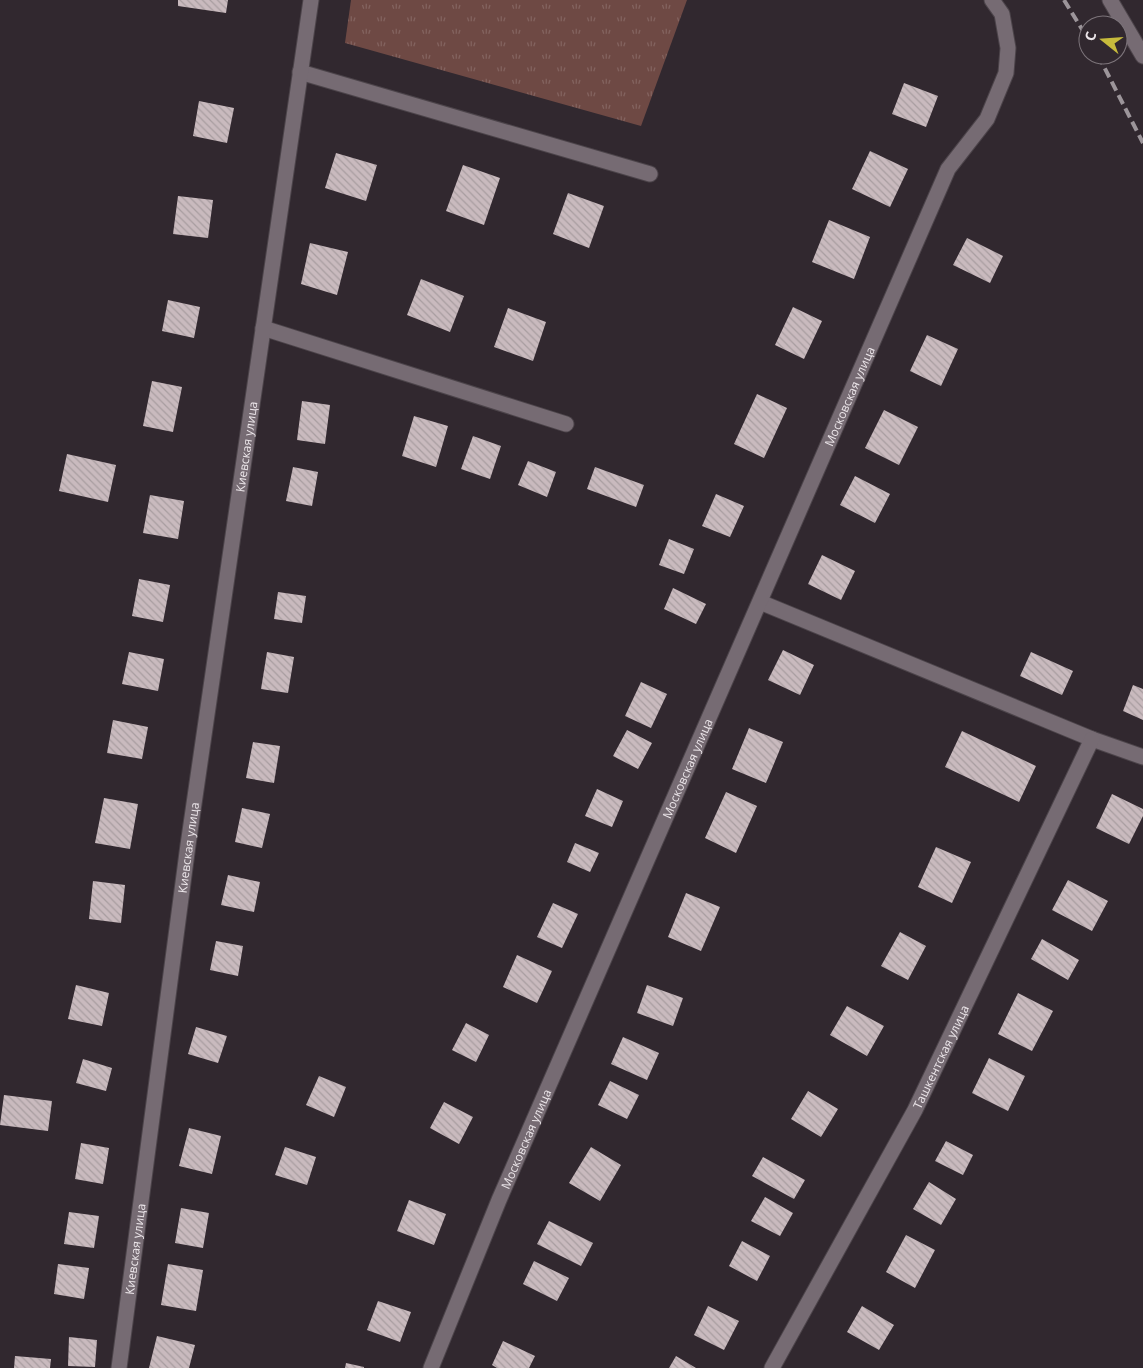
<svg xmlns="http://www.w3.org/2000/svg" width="1143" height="1368" font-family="'Open Sans',sans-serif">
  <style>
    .grass { fill: url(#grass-tufts) }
    .building { fill: url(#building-back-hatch) }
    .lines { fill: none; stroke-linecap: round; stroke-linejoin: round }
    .minor-casing { stroke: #4c444a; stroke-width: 17 }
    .minor { stroke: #766b73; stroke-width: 15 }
    .rail { stroke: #9c959a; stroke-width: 4; stroke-dasharray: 10 5; stroke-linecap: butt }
    .labels { text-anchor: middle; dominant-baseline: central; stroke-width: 5; stroke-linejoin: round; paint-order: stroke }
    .street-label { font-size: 12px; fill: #ece6ea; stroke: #31282f }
  </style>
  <defs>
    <pattern id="grass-tufts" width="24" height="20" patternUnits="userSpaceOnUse" patternTransform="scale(1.25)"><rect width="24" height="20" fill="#6e4944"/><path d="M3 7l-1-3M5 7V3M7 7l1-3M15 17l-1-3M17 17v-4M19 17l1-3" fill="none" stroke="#83635f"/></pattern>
    <pattern id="building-back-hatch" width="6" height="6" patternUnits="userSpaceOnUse" patternTransform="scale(1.25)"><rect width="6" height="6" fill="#c9babe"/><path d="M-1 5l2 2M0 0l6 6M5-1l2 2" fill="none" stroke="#a89da0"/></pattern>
  </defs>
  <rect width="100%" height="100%" fill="#31282f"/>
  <!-- grass -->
  <path class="grass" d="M351,0H687L641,126L345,43Z"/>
  <!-- building -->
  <path class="building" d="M178,0H228L226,13L178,6Z
    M904,83L938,96L926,127L892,114Z
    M199,101L234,108L227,143L193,136Z
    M870,151L908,169L890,207L852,189Z
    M336,153L377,165L366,201L325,188Z
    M463,165L500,178L484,225L446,211Z
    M568,193L604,206L589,248L553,234Z
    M178,196L213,200L208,238L173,234Z
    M829,220L870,237L854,279L812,262Z
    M967,238L1003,256L990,283L953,265Z
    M310,243L348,252L337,295L301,284Z
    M421,279L464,296L450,332L407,315Z
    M168,300L200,307L194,338L162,331Z
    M793,307L822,321L804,359L775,345Z
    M508,308L546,322L533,361L494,347Z
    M927,335L958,349L941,386L910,371Z
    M152,381L182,387L173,432L143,426Z
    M757,394L787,408L764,458L734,444Z
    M302,401L330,405L325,444L297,440Z
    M884,410L918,427L899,465L865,448Z
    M414,416L448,426L436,467L402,456Z
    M473,436L501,446L490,479L461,469Z
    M67,454L116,465L108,502L59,491Z
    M528,461L556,472L547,497L518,485Z
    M293,467L318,472L312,506L286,501Z
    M595,467L644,485L636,507L587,489Z
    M855,476L890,494L875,523L840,505Z
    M716,494L744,506L730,537L702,526Z
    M150,495L184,501L178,539L143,533Z
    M669,539L694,549L684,574L659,565Z
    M822,555L855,571L841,600L808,584Z
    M139,579L170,585L163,622L132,616Z
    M673,588L706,604L696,624L664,609Z
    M278,592L306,596L302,623L274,619Z
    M783,650L814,665L800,695L768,680Z
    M129,652L164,659L158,691L122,684Z
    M267,652L294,657L288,693L261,689Z
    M1031,652L1073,671L1062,695L1020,676Z
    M641,682L667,694L651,728L625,716Z
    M1133,685L1143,689V720L1123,711Z
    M113,720L148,727L142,759L107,753Z
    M749,728L783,742L766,783L732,769Z
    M627,730L652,743L638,769L613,756Z
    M962,731L1036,766L1019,802L945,767Z
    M253,742L280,746L274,783L246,778Z
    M597,789L623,801L612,827L585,816Z
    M726,792L757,806L736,853L705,838Z
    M1112,794L1143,809V816L1129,844L1096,828Z
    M104,798L138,804L130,849L95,843Z
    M242,808L270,814L262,848L235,842Z
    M575,843L599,853L590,872L567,862Z
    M936,847L971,862L952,903L918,887Z
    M228,875L260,882L254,912L221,905Z
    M1068,880L1108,901L1092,931L1052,910Z
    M93,881L125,885L121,923L89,919Z
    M686,893L720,907L701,951L668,937Z
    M553,903L578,914L562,948L537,937Z
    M900,932L926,946L908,980L881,966Z
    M1042,939L1079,960L1068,980L1031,959Z
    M216,941L243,946L238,976L210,970Z
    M517,955L552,971L537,1003L503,987Z
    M76,985L109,993L102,1026L68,1019Z
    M647,985L683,998L673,1026L637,1013Z
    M1018,993L1053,1011L1032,1051L998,1034Z
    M847,1006L884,1026L867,1056L830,1035Z
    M466,1023L489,1035L476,1062L452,1050Z
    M196,1027L227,1036L218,1063L188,1054Z
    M623,1037L659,1053L647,1080L611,1064Z
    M989,1058L1025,1076L1008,1111L972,1093Z
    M83,1059L112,1068L106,1091L76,1083Z
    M319,1076L346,1087L334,1117L306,1105Z
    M610,1081L639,1095L627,1119L598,1105Z
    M808,1091L838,1109L821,1137L791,1119Z
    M4,1095L52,1101L48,1131L0,1125Z
    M444,1102L473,1117L459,1144L430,1128Z
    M189,1128L221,1136L212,1174L179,1166Z
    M946,1141L973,1155L963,1175L935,1161Z
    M81,1143L109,1148L103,1184L75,1179Z
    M285,1147L316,1157L307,1185L275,1175Z
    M591,1147L621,1165L600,1201L569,1183Z
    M763,1157L805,1180L794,1199L752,1176Z
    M929,1182L956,1199L941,1225L913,1209Z
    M765,1197L793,1213L780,1236L751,1221Z
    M409,1200L446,1214L434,1245L397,1231Z
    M181,1208L209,1213L203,1248L175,1243Z
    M69,1212L99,1216L94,1248L64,1244Z
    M549,1221L593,1243L581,1266L537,1244Z
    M906,1235L935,1250L915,1288L886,1272Z
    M742,1241L770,1256L757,1281L729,1266Z
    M534,1261L569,1278L557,1301L523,1284Z
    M58,1264L89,1268L84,1299L54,1294Z
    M168,1264L203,1270L196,1311L161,1305Z
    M378,1301L411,1312L400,1342L367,1330Z
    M708,1306L739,1321L724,1350L694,1335Z
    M862,1306L894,1325L879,1350L847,1332Z
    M157,1336L195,1345L189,1368H149Z
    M69,1337L97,1340L95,1367L68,1366Z
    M503,1341L535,1356L529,1368H497L492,1365Z
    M15,1356L51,1359L50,1368H14Z
    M676,1356L696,1368H669Z
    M346,1363L364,1367V1368H345Z"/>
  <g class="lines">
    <!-- minor casing -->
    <g class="minor-casing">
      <g id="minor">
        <path d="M1110,0L1143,56"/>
        <path d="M300,72L650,174"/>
        <path d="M263,328L566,424"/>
        <path d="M760,602L1092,739L1143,757"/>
        <path id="s1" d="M119,1368L188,845L311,0"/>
        <path id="s2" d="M431,1368L499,1200L948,169L987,119L1006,73L1008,48L1002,14L992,0"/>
        <path id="s3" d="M772,1368L915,1110L1092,739"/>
      </g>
    </g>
    <!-- minor -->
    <use href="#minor" class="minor"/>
    <!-- rail -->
    <path class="rail" d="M1064,0L1088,39
      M1098,55L1143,143"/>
  </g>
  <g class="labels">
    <!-- street labels -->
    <g class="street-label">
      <text stroke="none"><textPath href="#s2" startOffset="1058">Московская улица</textPath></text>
      <text stroke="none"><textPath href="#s1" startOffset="930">Киевская улица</textPath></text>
      <text stroke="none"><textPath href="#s2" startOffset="652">Московская улица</textPath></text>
      <text stroke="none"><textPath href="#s1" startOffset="525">Киевская улица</textPath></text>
      <text stroke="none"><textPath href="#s3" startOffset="354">Ташкентская улица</textPath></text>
      <text stroke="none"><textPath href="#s2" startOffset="248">Московская улица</textPath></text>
      <text stroke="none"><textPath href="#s1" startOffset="120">Киевская улица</textPath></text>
    </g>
  </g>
  <!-- north arrow -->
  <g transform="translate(1103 40) rotate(287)"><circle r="24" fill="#31282f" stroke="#7c747a"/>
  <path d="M0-4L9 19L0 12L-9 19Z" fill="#c7bb3c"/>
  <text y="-8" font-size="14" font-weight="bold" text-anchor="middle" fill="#ece6ea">С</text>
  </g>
</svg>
